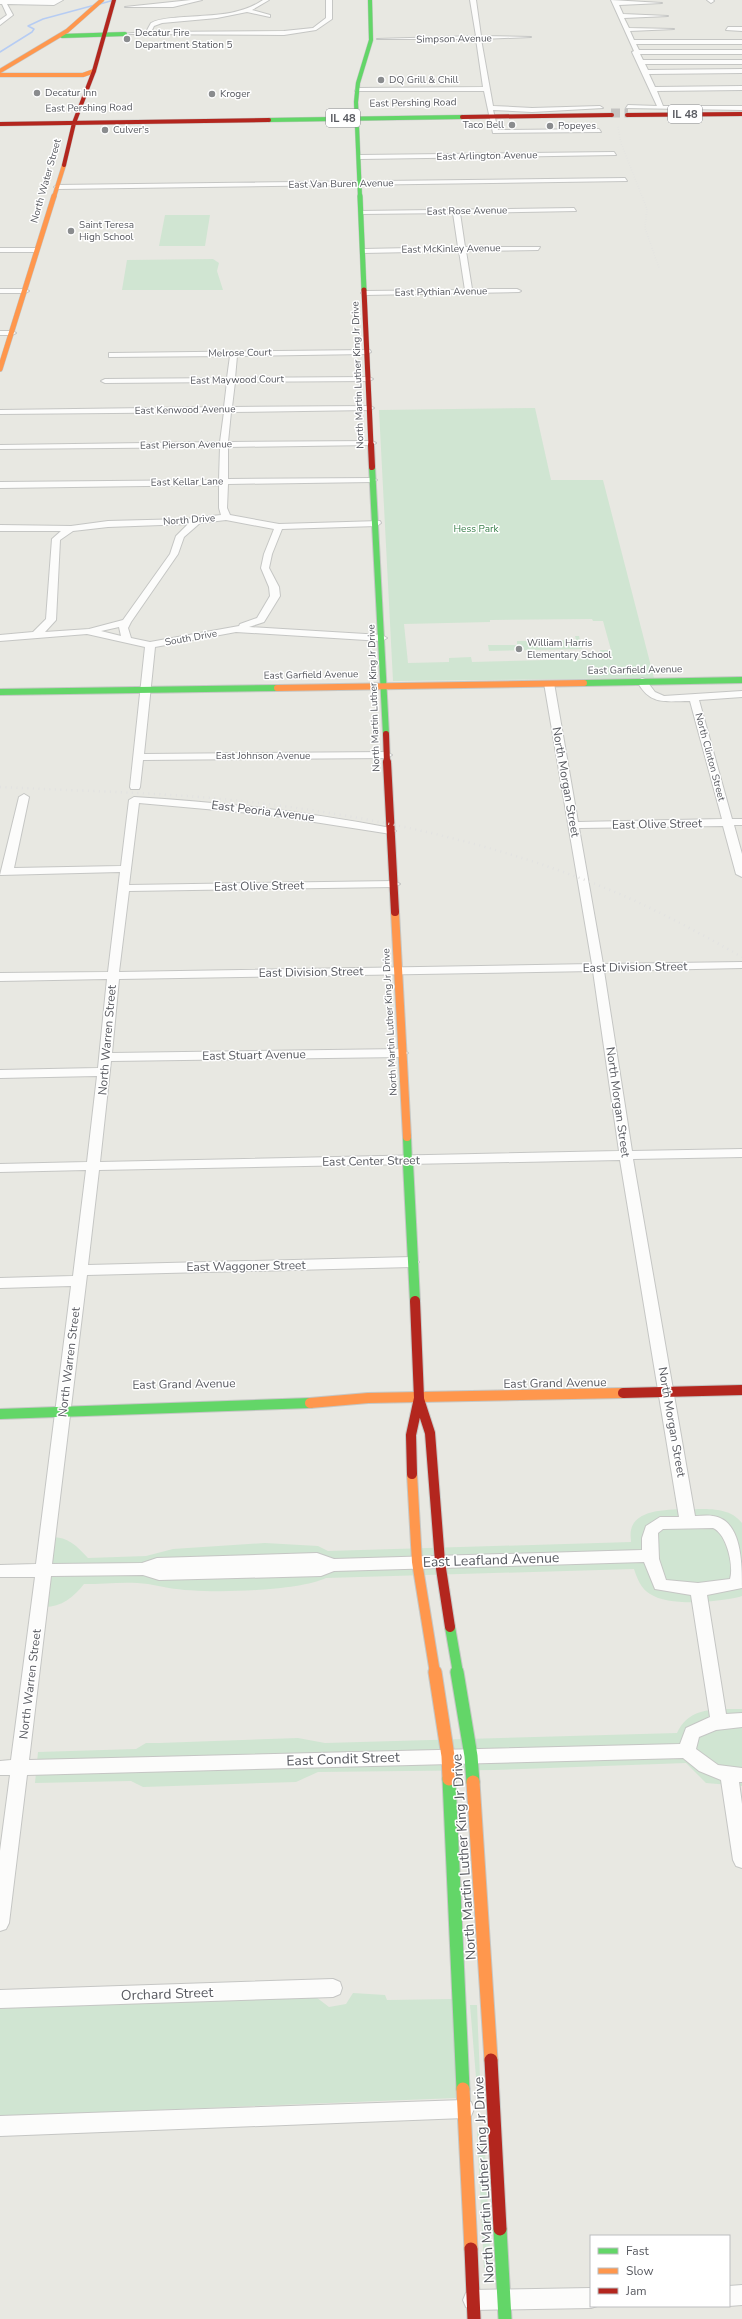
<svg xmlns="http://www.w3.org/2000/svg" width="742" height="2319" font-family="'Nunito Sans',sans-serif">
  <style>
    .green { fill: #d0e5d2; fill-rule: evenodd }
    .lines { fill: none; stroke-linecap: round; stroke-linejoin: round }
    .stream { stroke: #b6ccf3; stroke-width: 1.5 }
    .primary-tunnel { stroke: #c4c4c2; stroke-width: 9; stroke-dasharray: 9 4.5; stroke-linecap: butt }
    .street-casing { stroke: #c5c6c4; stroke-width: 2 }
    .fast-far5-casing { stroke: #c5c7c5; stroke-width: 5 }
    .fast-far4-casing { stroke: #c5c7c5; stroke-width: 6 }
    .fast-far3-casing { stroke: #c5c7c5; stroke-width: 8 }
    .fast-far2-casing { stroke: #c5c7c5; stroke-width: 10 }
    .fast-far1-casing { stroke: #c5c7c5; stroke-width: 12 }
    .fast-casing { stroke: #c5c7c5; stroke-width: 15 }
    .slow-far5-casing { stroke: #c5c7c5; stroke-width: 5 }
    .slow-far4-casing { stroke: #c5c7c5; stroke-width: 6 }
    .slow-far3-casing { stroke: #c5c7c5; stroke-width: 8 }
    .slow-far2-casing { stroke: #c5c7c5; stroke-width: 10 }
    .slow-far1-casing { stroke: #c5c7c5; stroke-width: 12 }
    .slow-casing { stroke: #c5c7c5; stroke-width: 15 }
    .jam-far5-casing { stroke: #c5c7c5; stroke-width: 5 }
    .jam-far4-casing { stroke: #c5c7c5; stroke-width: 6 }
    .jam-far3-casing { stroke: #c5c7c5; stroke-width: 8 }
    .jam-far2-casing { stroke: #c5c7c5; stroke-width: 10 }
    .jam-far1-casing { stroke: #c5c7c5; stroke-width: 12 }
    .jam-casing { stroke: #c5c7c5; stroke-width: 15 }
    .street { fill: #fcfcfb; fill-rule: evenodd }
    .fast-far5 { stroke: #63d668; stroke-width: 4 }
    .fast-far4 { stroke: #63d668; stroke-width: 5 }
    .fast-far3 { stroke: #63d668; stroke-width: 6 }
    .fast-far2 { stroke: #63d668; stroke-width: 8 }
    .fast-far1 { stroke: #63d668; stroke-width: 10 }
    .fast { stroke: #63d668; stroke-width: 13 }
    .slow-far5 { stroke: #ff974d; stroke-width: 4 }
    .slow-far4 { stroke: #ff974d; stroke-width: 5 }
    .slow-far3 { stroke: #ff974d; stroke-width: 6 }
    .slow-far2 { stroke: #ff974d; stroke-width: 8 }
    .slow-far1 { stroke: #ff974d; stroke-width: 10 }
    .slow { stroke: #ff974d; stroke-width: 13 }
    .jam-far5 { stroke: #b3261e; stroke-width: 4 }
    .jam-far4 { stroke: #b3261e; stroke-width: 5 }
    .jam-far3 { stroke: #b3261e; stroke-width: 6 }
    .jam-far2 { stroke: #b3261e; stroke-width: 8 }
    .jam-far1 { stroke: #b3261e; stroke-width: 10 }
    .jam { stroke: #b3261e; stroke-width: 13 }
    .rail-far1 { stroke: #e2e2e1; stroke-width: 1.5; stroke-dasharray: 0.5 2; stroke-linecap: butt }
    .rail { stroke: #e2e2e1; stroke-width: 2.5; stroke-dasharray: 1 4.5; stroke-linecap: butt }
    .poi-dot { fill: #8a8c8e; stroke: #fff; stroke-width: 1.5 }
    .labels { text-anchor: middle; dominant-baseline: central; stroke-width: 3; stroke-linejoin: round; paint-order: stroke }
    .far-poi-label { font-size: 10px; fill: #585a60; stroke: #fff; text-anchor: start }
    .far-street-label { font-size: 10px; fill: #585a60; stroke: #fff }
    .far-park-label { font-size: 10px; fill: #387f4a; stroke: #fff }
    .shield { fill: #fff; stroke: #8a8c90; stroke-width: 1 }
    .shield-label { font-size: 11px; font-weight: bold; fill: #585a60 }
    .street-label { font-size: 12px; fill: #585a60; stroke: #fff }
    .near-street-label { font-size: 14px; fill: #585a60; stroke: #fff }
  </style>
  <rect width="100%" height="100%" fill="#e8e8e2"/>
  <!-- green -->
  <path class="green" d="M165,215H210L205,246H159Z
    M213,259L219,263L217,271L223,290H122L127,260Z
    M535,408L551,480H603L654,678L393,681L379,410ZM592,619L593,621H603L611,650H600V653H584L586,659L472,662L471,657L449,658V662L408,663L404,624L490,622V620Z
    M575,636H579L582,649L489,651L488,645H517V641L576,640Z
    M701,1509C716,1509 732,1510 742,1523V1596L739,1597C717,1602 670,1607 650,1594C641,1589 637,1578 634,1569L326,1578C296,1592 202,1594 169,1588C162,1587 155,1585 148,1584C127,1581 105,1584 84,1584C74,1597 61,1607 45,1607L52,1537C68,1537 77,1546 88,1558L146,1556L173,1549L265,1543L318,1546L328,1551L631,1542C631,1539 630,1534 631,1530C636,1505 682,1510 701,1509Z
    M742,1709V1786L706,1783L686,1763L494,1770L318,1772L296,1782L143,1787L131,1781L35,1783L38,1752L136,1749L146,1743H159L298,1738L325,1743L677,1733C689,1706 717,1709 742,1709Z
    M353,1993L385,1995L387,2000L454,1999L456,2098L0,2116V2005L312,1994L329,2007L346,2004Z
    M470,2005H477L480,2077H476Z
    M477,2131H484L491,2268H484Z"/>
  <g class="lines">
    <!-- stream -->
    <path class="stream" d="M100,4L114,0
      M0,52L32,32L34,29L28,26L43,19L95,5"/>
    <!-- primary-tunnel -->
    <path class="primary-tunnel" d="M611,113H628"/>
    <!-- street casing -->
    <g class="street-casing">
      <path id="street" d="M56,0H63L54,5L7,4L13,15L0,25V20L7,15L2,4H0V0Z
        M191,0H202L173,7H125Z
        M263,0H269L252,10L270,15V17L247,12L217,18L162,23L154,26L151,32L284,31L313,28L326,18V0H332V19L316,30L284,35L122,34L146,32L151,23C160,18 173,18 184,17C211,15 240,16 263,0Z
        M470,0H476L481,36L531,37L481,39L493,106L532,108L600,106L603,108L532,112L493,110L498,130L599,129L601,132L493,133L484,91H355L357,88L483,87L476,39H377L476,36Z
        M611,0L662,3L619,5L623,14L668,16L624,18L629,28L674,29L630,31L634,40H742V44H636L639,50H742V54H640L643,60H742V64H645L648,70L742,69V73L649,74L655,87L742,86V90L657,91L663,106H742V110L626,108L628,105L657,106L632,52L634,51Z
        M707,0H713L714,1L711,3Z
        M728,27H742V31L726,30Z
        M614,152L616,155L360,159L357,157L360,155Z
        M625,178L627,181L57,189L54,187L57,185Z
        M574,208L576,211L460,213L465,247H540L538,250L466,251L472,289H517L521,291L519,292L365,295L361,293L365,291L465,290L459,251L364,253L361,251L364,249L458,247L453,213L361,214L359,211Z
        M0,248H36L39,250L36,252H0Z
        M0,289H25L29,291L25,293H0Z
        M0,331H12L16,333L12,335H0Z
        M370,350L371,352L367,354L237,356L235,378L369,377L373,379L369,381L235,382L232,407L370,406L374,408L370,410L231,412L228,442L372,441L376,443L372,445L228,447V479L373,478L377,480L373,482L228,484L227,508L230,515L279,524L380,521L381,523L377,526L282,529L272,554L269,568L279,587L280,596L264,622L249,627L382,635L387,638L382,641L236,632L155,647L144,754L387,752L392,755L387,758L143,760L140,787L139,789H131L130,787L145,647L87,634L0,641V635L33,632L46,619L52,539L61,531H0V525L71,526L108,521L186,519L221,515L219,508V485L0,488V482L219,480L220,447L0,449V445L220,442L224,412L0,414V410L224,407L227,382L105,383L101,381L105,379L227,378L230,356L109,357V353H112ZM226,520L274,529L264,554L261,568L269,587L270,596L257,618L240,624L239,626L150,642L131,638L128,628L131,622L178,554L184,537L200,523ZM188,524L176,536L170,554L123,620L89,629L45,632L56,620L60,540L73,531L108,527ZM119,627L121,636L101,631Z
        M642,678L645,679L655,692L664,696L742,691V697L699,700L732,819H742V825H734L742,854V877L736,874L723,826L579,828L603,964L742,962V968L604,971L632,1151L742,1149V1157L633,1159L695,1516C701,1516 707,1515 713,1516C742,1520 742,1564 742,1588L707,1595L726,1714L742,1713V1727L716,1730L699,1737L696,1749L718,1765L742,1768V1782H739L742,1804V1868L736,1866L733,1860L721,1780L699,1771L683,1758L27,1775L9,1923L6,1929L0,1931V1851L10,1775H0V1761L11,1760L35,1577H0V1565L36,1564L71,1286L0,1288V1278L73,1276L86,1170L0,1172V1164L87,1162L97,1076L0,1078V1070L98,1068L107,979L0,981V973L108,972L120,872L0,875L19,797L24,794L29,797L14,868L121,866L129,800L134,797C221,802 306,812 391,828L396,831L391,834L263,814L139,803L129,885L394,881L400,884L394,887L129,891L119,972L592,964L544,683L546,681H552L554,683L578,822L722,819L690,701C666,701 650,706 637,681ZM593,971L619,1151L100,1162L111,1061L402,1057L408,1053L402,1049L112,1053L119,979ZM620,1160L679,1517H660L646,1526L642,1538V1550L334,1559L317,1553L157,1558L142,1563L52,1564L87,1275L412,1267L419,1262L412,1257L88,1265L99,1170ZM713,1528C727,1534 734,1566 730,1579L698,1583L666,1580L659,1559L658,1533L663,1529ZM644,1562L655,1589L691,1595L710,1717L686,1728L680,1744L29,1760L51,1576L143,1575L159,1580L321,1576L334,1571Z
        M333,1979L340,1982L342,1988L340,1994L333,1997L0,2008V1990Z
        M464,2100L471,2102L474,2109L471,2116L464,2118L0,2136V2116Z
        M742,2285V2305L729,2306H728L729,2286Z
        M591,2288V2306H597L591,2308L473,2310L466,2307L463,2300L466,2293L473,2290Z"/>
    </g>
    <!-- fast-far5 casing -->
    <g class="fast-far5-casing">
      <path id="fast-far5" d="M62,36L125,34
        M269,120L462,117
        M360,197L356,102L358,83L371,40L370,0"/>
    </g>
    <!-- fast-far4 casing -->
    <g class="fast-far4-casing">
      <path id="fast-far4" d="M360,196L364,290"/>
    </g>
    <!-- fast-far3 casing -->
    <g class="fast-far3-casing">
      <path id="fast-far3" d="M372,467L386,734
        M584,683L742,680
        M0,692L277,688"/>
    </g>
    <!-- fast-far2 casing -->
    <g class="fast-far2-casing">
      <path id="fast-far2" d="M407,1137L408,1164"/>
    </g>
    <!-- fast-far1 casing -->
    <g class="fast-far1-casing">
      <path id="fast-far1" d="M408,1163L415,1301
        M0,1414L310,1403
        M450,1627L458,1673"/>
    </g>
    <!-- fast casing -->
    <g class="fast-casing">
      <path id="fast" d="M457,1672L471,1756L473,1782
        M449,1779L463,2089
        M500,2229L505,2319"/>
    </g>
    <!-- slow-far5 casing -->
    <g class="slow-far5-casing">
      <path id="slow-far5" d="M0,71L67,31L102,0
        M0,75H83L94,71
        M54,197L64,165"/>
    </g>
    <!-- slow-far4 casing -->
    <g class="slow-far4-casing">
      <path id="slow-far4" d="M0,369L54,196"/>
    </g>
    <!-- slow-far3 casing -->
    <g class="slow-far3-casing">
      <path id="slow-far3" d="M277,688L584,683"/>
    </g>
    <!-- slow-far2 casing -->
    <g class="slow-far2-casing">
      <path id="slow-far2" d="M395,912L407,1137"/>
    </g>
    <!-- slow-far1 casing -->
    <g class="slow-far1-casing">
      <path id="slow-far1" d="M310,1403L368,1398L623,1393
        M412,1474L417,1562L435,1673"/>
    </g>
    <!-- slow casing -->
    <g class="slow-casing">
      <path id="slow" d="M435,1672L448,1756L449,1779
        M473,1782L491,2060
        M463,2089L471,2249"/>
    </g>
    <!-- jam-far5 casing -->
    <g class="jam-far5-casing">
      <path id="jam-far5" d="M627,115L742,114
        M462,117L612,115
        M0,124L269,120
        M64,165L74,123L94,71L114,0"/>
    </g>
    <!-- jam-far4 casing -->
    <g class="jam-far4-casing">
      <path id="jam-far4" d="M364,290L371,446"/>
    </g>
    <!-- jam-far3 casing -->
    <g class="jam-far3-casing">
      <path id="jam-far3" d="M371,445L372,467
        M386,734L387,763"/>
    </g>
    <!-- jam-far2 casing -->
    <g class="jam-far2-casing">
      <path id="jam-far2" d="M387,762L395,912"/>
    </g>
    <!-- jam-far1 casing -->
    <g class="jam-far1-casing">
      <path id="jam-far1" d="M623,1393L742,1390
        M419,1399L430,1433L440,1562L450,1627
        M412,1474L411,1435L419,1398L415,1301"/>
    </g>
    <!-- jam casing -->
    <g class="jam-casing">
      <path id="jam" d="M491,2060L500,2229
        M471,2249L474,2319"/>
    </g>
    <!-- street -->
    <use href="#street" class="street"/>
    <!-- fast-far5 -->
    <use href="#fast-far5" class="fast-far5"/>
    <!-- fast-far4 -->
    <use href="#fast-far4" class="fast-far4"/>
    <!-- fast-far3 -->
    <use href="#fast-far3" class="fast-far3"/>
    <!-- fast-far2 -->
    <use href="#fast-far2" class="fast-far2"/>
    <!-- fast-far1 -->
    <use href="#fast-far1" class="fast-far1"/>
    <!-- fast -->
    <use href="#fast" class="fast"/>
    <!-- slow-far5 -->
    <use href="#slow-far5" class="slow-far5"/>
    <!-- slow-far4 -->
    <use href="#slow-far4" class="slow-far4"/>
    <!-- slow-far3 -->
    <use href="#slow-far3" class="slow-far3"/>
    <!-- slow-far2 -->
    <use href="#slow-far2" class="slow-far2"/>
    <!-- slow-far1 -->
    <use href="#slow-far1" class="slow-far1"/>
    <!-- slow -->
    <use href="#slow" class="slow"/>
    <!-- jam-far5 -->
    <use href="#jam-far5" class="jam-far5"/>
    <!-- jam-far4 -->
    <use href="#jam-far4" class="jam-far4"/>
    <!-- jam-far3 -->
    <use href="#jam-far3" class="jam-far3"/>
    <!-- jam-far2 -->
    <use href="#jam-far2" class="jam-far2"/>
    <!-- jam-far1 -->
    <use href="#jam-far1" class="jam-far1"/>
    <!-- jam -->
    <use href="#jam" class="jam"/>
    <!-- rail-far1 -->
    <path class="rail-far1" d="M618,127L621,143L647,209L645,228L659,268"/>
    <!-- rail -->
    <path class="rail" d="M0,787C77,791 155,792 232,800C365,814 498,842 622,895C663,913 703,935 742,957"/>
  </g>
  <!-- markers -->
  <g class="poi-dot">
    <circle cx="127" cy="39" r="4"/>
    <circle cx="381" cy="80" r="4"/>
    <circle cx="37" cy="93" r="4"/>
    <circle cx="212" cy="94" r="4"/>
    <circle cx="512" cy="125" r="4"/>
    <circle cx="550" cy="126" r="4"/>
    <circle cx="105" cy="130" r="4"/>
    <circle cx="71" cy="231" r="4"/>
    <circle cx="519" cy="649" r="4"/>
  </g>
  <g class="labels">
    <!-- far-poi labels -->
    <g class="far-poi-label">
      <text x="135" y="33">Decatur Fire<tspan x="135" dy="12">Department Station 5</tspan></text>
      <text x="389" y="80">DQ Grill &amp; Chill</text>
      <text x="45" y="93">Decatur Inn</text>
      <text x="220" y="94">Kroger</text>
      <text x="504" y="125" text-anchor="end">Taco Bell</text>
      <text x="558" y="126">Popeyes</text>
      <text x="113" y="130">Culver's</text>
      <text x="79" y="225">Saint Teresa<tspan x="79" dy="12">High School</tspan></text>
      <text x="527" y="643">William Harris<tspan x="527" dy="12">Elementary School</tspan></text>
    </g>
    <!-- far-street labels -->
    <g class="far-street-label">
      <text transform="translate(454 39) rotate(-1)">Simpson Avenue</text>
      <text transform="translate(413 103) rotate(-1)">East Pershing Road</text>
      <text transform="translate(89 108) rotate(-1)">East Pershing Road</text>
      <text transform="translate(487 156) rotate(-1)">East Arlington Avenue</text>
      <text transform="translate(46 181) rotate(-74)">North Water Street</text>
      <text transform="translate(341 184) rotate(-1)">East Van Buren Avenue</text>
      <text transform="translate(467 211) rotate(-1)">East Rose Avenue</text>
      <text transform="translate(451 249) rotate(-1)">East McKinley Avenue</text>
      <text transform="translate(441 292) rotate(-1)">East Pythian Avenue</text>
      <text transform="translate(240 353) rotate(-1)">Melrose Court</text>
      <text transform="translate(358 375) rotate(-92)">North Martin Luther King Jr Drive</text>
      <text transform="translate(237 380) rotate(-1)">East Maywood Court</text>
      <text transform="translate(185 410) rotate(-1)">East Kenwood Avenue</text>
      <text transform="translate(186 445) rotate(-1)">East Pierson Avenue</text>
      <text transform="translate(187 482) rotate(-1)">East Kellar Lane</text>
      <text transform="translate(189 520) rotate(-4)">North Drive</text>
      <text transform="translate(191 638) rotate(-10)">South Drive</text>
      <text transform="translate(635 670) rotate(-1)">East Garfield Avenue</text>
      <text transform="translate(311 675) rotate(-1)">East Garfield Avenue</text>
      <text transform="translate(374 698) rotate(-92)">North Martin Luther King Jr Drive</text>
      <text x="263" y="756">East Johnson Avenue</text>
      <text transform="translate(710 757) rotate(75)">North Clinton Street</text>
      <text transform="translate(390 1022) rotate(-93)">North Martin Luther King Jr Drive</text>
    </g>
    <!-- far-park labels -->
    <g class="far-park-label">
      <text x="476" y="529">Hess Park</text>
    </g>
    <!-- shield labels -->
    <g class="shield">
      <rect x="668" y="105" width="34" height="18" rx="3"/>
      <rect x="326" y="109" width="34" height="18" rx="3"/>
    </g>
    <g class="shield-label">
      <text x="685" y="114">IL 48</text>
      <text x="343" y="118">IL 48</text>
    </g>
    <!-- street labels -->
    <g class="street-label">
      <text transform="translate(566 782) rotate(80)">North Morgan Street</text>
      <text transform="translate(263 811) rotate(7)">East Peoria Avenue</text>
      <text transform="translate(657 824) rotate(-1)">East Olive Street</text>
      <text transform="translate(259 886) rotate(-1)">East Olive Street</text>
      <text transform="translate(635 967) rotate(-1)">East Division Street</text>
      <text transform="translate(311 972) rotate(-1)">East Division Street</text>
      <text transform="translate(107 1040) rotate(-85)">North Warren Street</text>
      <text transform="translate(254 1055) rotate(-1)">East Stuart Avenue</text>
      <text transform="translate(618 1102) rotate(82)">North Morgan Street</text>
      <text transform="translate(371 1161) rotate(-1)">East Center Street</text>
      <text transform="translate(246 1266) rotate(-1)">East Waggoner Street</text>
      <text transform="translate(69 1362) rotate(-83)">North Warren Street</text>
      <text transform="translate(555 1383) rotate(-1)">East Grand Avenue</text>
      <text transform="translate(184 1384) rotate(-1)">East Grand Avenue</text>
      <text transform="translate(672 1422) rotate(80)">North Morgan Street</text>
      <text transform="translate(30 1684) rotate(-83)">North Warren Street</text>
    </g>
    <!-- near-street labels -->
    <g class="near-street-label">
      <text transform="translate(491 1560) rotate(-2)">East Leafland Avenue</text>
      <text transform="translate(343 1759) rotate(-2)">East Condit Street</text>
      <text transform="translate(464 1857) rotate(-94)">North Martin Luther King Jr Drive</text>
      <text transform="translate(167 1994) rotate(-2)">Orchard Street</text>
      <text transform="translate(484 2180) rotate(-93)">North Martin Luther King Jr Drive</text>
    </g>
  </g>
  <!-- legend -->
  <rect x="590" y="2235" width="140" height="72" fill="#ffffff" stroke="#bcbdbf"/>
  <rect x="598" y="2248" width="20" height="6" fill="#63d668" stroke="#bcbdbf"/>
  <text x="626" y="2255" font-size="12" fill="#585a60">Fast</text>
  <rect x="598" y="2268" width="20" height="6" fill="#ff974d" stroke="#bcbdbf"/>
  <text x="626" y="2275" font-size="12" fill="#585a60">Slow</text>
  <rect x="598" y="2288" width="20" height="6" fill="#b3261e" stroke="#bcbdbf"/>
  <text x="626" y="2295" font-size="12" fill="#585a60">Jam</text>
</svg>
